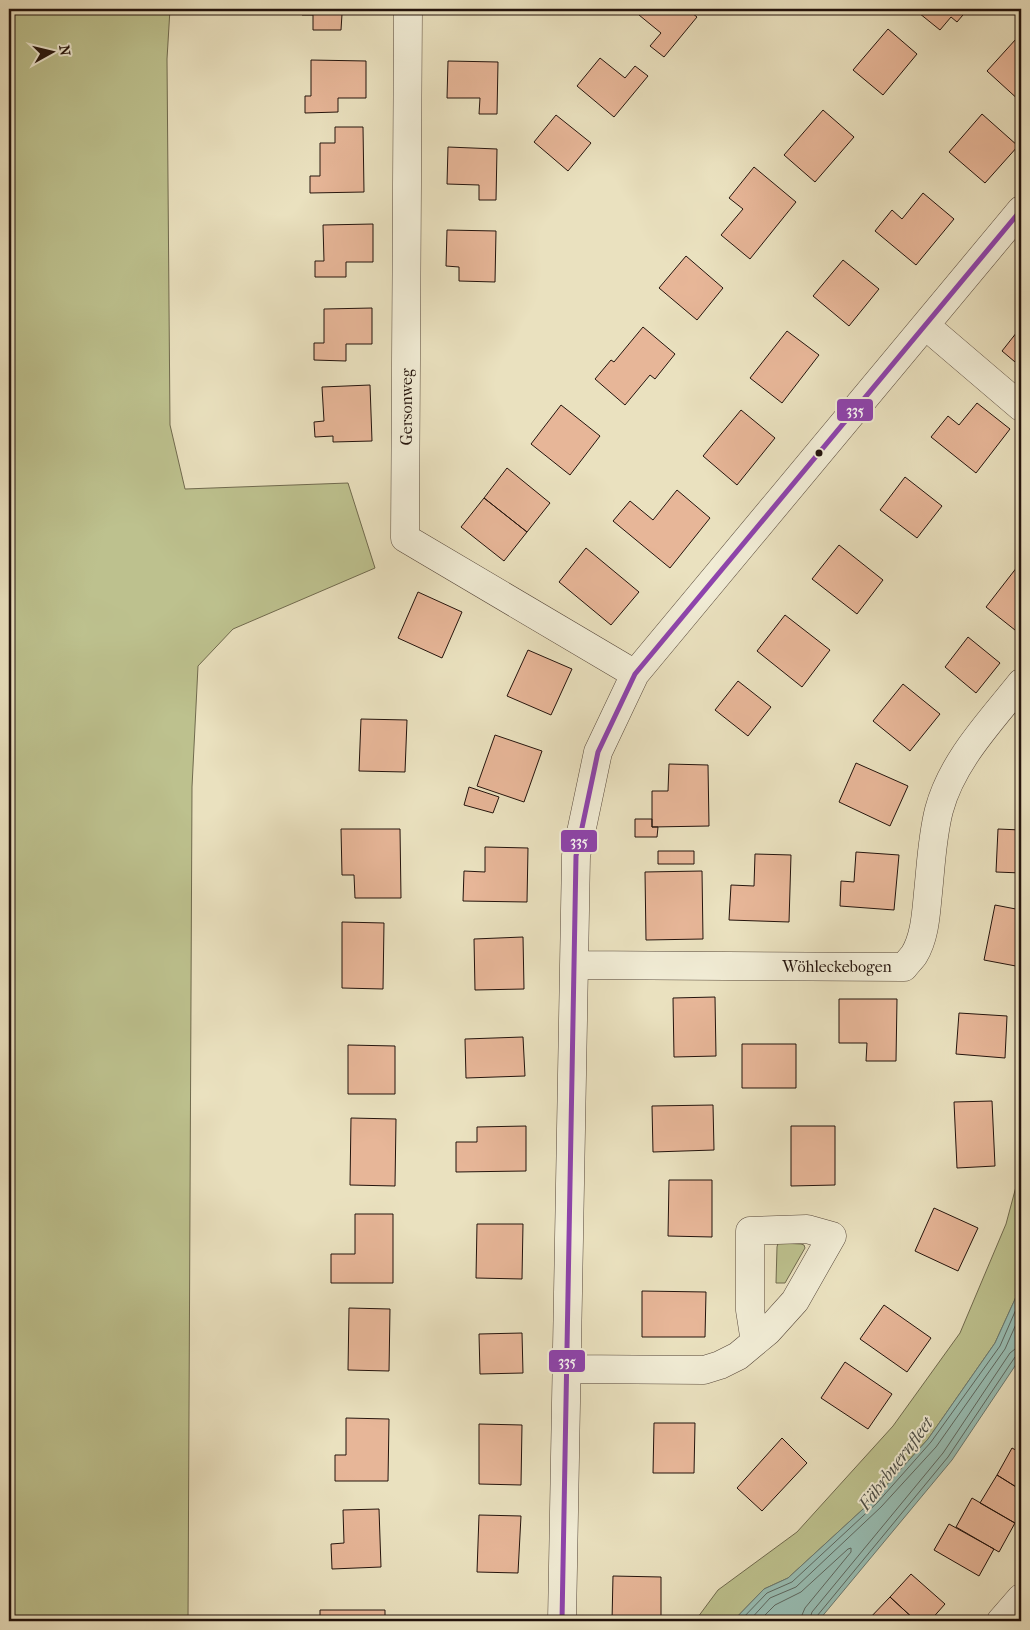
<svg xmlns="http://www.w3.org/2000/svg" width="1030" height="1630" font-family="'IM FELL French Canon',serif">
  <style>
    .green { fill: #bdc18e; stroke: #706a4e }
    .water { fill: #98bdb3; stroke: #6a7971 }
    .lines { fill: none; stroke-linecap: round; stroke-linejoin: round }
    .shore { stroke: #5e6860; stroke-width: 1 }
    .building { fill: #e7b698; stroke: #24140d }
    .minor-casing { stroke: #56473a; stroke-width: 29 }
    .minor { stroke: #f1ecd5; stroke-width: 28 }
    .bus-1-casing { stroke: #f1ecd5; stroke-width: 9 }
    .bus-1 { stroke: #8e44ad; stroke-width: 5 }
    .bus-dot { fill: #24140d; stroke: #f1ecd5; stroke-width: 2 }
    .labels { text-anchor: middle; dominant-baseline: central; stroke-width: 4; stroke-linejoin: round; paint-order: stroke }
    .street-label { font-size: 16px; fill: #24140d; stroke: #f1ecd5 }
    .water-label { font-size: 18px; font-style: italic; fill: #4d4f47; stroke: #f1ecd5 }
    .line-badge { stroke: #f1ecd5; stroke-width: 2 }
    .badge-label { font-size: 14px; text-anchor: middle; font-weight: bold; fill: #fff }
  </style>
  <rect width="100%" height="100%" fill="#eae1bf"/>
  <filter id="stains"><feTurbulence type="fractalNoise" baseFrequency=".004" numOctaves="4"/><feColorMatrix values="0 0 0 0 .2 0 0 0 0 .09 0 0 0 0 .02 0 0 0 .5 -.17"/></filter>
  <radialGradient id="worn" r=".72"><stop offset=".6" stop-color="#630" stop-opacity="0"/><stop offset="1" stop-color="#630" stop-opacity=".3"/></radialGradient>
  <!-- green -->
  <path class="green" d="M9,9H170L167,59L170,425L185,489L348,483L375,568L233,629L198,666L192,787L188,1621H9Z
    M1021,1168V1286L995,1343L928,1439L874,1499L788,1578L764,1589L733,1621H695L718,1590L797,1532L893,1426L960,1333L1006,1224Z
    M778,1243L801,1244L804,1245L805,1248L785,1283H776L777,1247Z"/>
  <!-- water -->
  <path class="water" d="M1021,1286V1357L952,1460L820,1619L818,1621H733L764,1589L788,1578L874,1499L928,1439L995,1343Z"/>
  <g class="lines">
    <!-- shore -->
    <path class="shore" d="M740,1621L767,1593L792,1582L877,1503L931,1442L1000,1346L1021,1298
      M749,1621L770,1598L796,1587L881,1507L936,1447L1005,1349L1021,1313
      M759,1621L775,1605L801,1592L848,1549L851,1548V1552L805,1608L802,1615L801,1621
      M809,1621L812,1612L943,1453L1010,1353L1015,1349L1021,1348
      M815,1621L817,1616L948,1457L1015,1357L1021,1354"/>
  </g>
  <!-- building -->
  <path class="building" d="M302,9H366V14H342L341,30H313V15H302Z
    M644,9H687L697,17L664,57L650,46L661,33L639,15Z
    M914,9H968L957,22L951,17L940,30Z
    M888,29L917,54L883,95L853,70Z
    M1016,39L1021,43V102L987,71Z
    M600,58L625,78L635,66L648,76L614,117L577,86Z
    M311,60L366,61V98H338V112L305,113V96H311Z
    M448,61L498,62L497,114H479L480,98H447Z
    M823,110L854,137L815,182L784,155Z
    M982,114L1018,146L985,183L949,152Z
    M556,115L591,143L568,171L534,142Z
    M335,127H363L364,192L310,193V176H320V143H335Z
    M448,147L497,149L496,200H479V185L447,184Z
    M754,167L796,202L750,259L721,235L743,209L729,198Z
    M923,193L954,219L916,265L875,231L892,210L902,219Z
    M373,224V262H346V277H315V261H324L323,225Z
    M447,230L496,231L495,282L459,281V267L446,266Z
    M686,256L723,288L697,320L659,288Z
    M843,260L879,289L849,326L813,296Z
    M372,308V344H346V361L314,360V343H324V309Z
    M643,327L675,354L655,379L650,375L625,405L595,379L611,360L614,362Z
    M1021,327V367L1002,351Z
    M787,331L819,355L782,403L750,378Z
    M370,385L372,441L333,442V436L315,437L314,422L324,421L322,387Z
    M977,403L1010,429L976,473L931,437L948,416L959,425Z
    M561,405L600,436L570,475L531,444Z
    M741,410L775,438L737,485L703,456Z
    M507,468L550,503L527,532L484,498Z
    M905,477L942,506L917,538L880,510Z
    M677,490L710,518L670,568L613,521L630,501L653,520Z
    M484,498L527,532L504,561L461,527Z
    M839,545L883,580L857,614L812,579Z
    M586,548L639,592L611,625L559,582Z
    M1021,562V633L1020,634L986,607Z
    M418,592L462,612L442,658L398,638Z
    M785,615L830,650L802,687L757,651Z
    M968,637L1000,663L976,693L945,667Z
    M528,650L572,669L551,715L507,696Z
    M738,681L771,707L748,736L715,710Z
    M903,684L940,714L910,751L873,721Z
    M361,719L407,720L405,772L359,771Z
    M495,735L542,751L524,802L477,786Z
    M856,763L908,786L890,826L839,802Z
    M669,764L708,765L709,826L652,827V791H668Z
    M469,787L499,797L493,813L464,805Z
    M635,819H652V827H658L657,837H635Z
    M341,829H400L401,898H355L354,875H342Z
    M998,829L1021,830V873L996,872Z
    M485,847L528,848L527,902L463,901L464,871L485,872Z
    M658,851H694V864H658Z
    M856,852L899,855L894,910L840,906L841,881L854,882Z
    M755,854L791,855L789,922L729,920L731,885L754,886Z
    M702,871L703,939L646,940L645,872Z
    M995,905L1021,910V967L984,960Z
    M342,922L384,923L383,989L342,988Z
    M523,937L524,989L475,990L474,939Z
    M715,997L716,1056L674,1057L673,998Z
    M839,999H897L896,1061H866L867,1043H839Z
    M959,1013L1007,1016L1005,1058L956,1054Z
    M523,1037L525,1076L466,1078L465,1039Z
    M742,1044H796V1088H742Z
    M348,1045L395,1046V1094H348Z
    M992,1101L995,1166L957,1168L954,1102Z
    M713,1105L714,1150L653,1152L652,1106Z
    M351,1118L396,1119L395,1186L350,1185Z
    M526,1126V1171L456,1172V1142H477V1127Z
    M791,1126H835V1185L791,1186Z
    M669,1180H712V1237L668,1236Z
    M934,1208L978,1228L958,1271L915,1251Z
    M355,1214H393V1283H331V1254H355Z
    M477,1224H523L522,1279L476,1278Z
    M642,1291L706,1292L705,1337H642Z
    M884,1305L931,1338L907,1372L860,1339Z
    M349,1308L390,1309L389,1371L348,1370Z
    M522,1333L523,1373L480,1374L479,1334Z
    M845,1362L892,1394L868,1429L821,1398Z
    M346,1418L389,1419L388,1481H335V1455H346Z
    M654,1423H695L694,1473H653Z
    M479,1424L522,1425L521,1485L479,1484Z
    M782,1438L807,1463L762,1511L737,1488Z
    M1012,1448L1021,1453V1490L997,1475Z
    M997,1475L1021,1490L1020,1526L980,1503Z
    M972,1498L1015,1523L999,1552L956,1527Z
    M379,1509L381,1567L332,1569L331,1544L344,1543L343,1510Z
    M479,1515L521,1516L518,1573L477,1572Z
    M949,1524L994,1549L979,1576L934,1550Z
    M911,1574L945,1604L930,1621H916L890,1597Z
    M613,1576L661,1577V1621H612Z
    M890,1597L916,1621H867Z
    M320,1610H385V1621H320Z
    M468,1616L516,1617V1621H468Z"/>
  <g class="lines">
    <!-- minor casing -->
    <g class="minor-casing">
      <path id="minor" d="M408,9L405,538L635,674
        M926,326L1021,407
        M575,965L904,967C907,963 911,959 914,955C925,937 926,913 928,893C931,865 932,837 939,810C952,761 990,722 1021,683
        M566,1369L704,1370L720,1365L738,1356L768,1331L795,1301L832,1236L807,1229L750,1231V1310L755,1342
        M562,1621L576,856L598,752L635,674L1021,210
        M1001,1621L1021,1598"/>
    </g>
    <!-- minor -->
    <use href="#minor" class="minor"/>
    <!-- bus-1 casing -->
    <g class="bus-1-casing">
      <path id="bus-1" d="M562,1621L576,856L598,752L635,674L1021,210"/>
    </g>
    <!-- bus-1 -->
    <use href="#bus-1" class="bus-1"/>
  </g>
  <!-- markers -->
  <circle class="bus-dot" cx="819" cy="453" r="4.5"/>
  <g class="labels">
    <!-- street labels -->
    <g class="street-label">
      <text transform="translate(406 407) rotate(-90)">Gersonweg</text>
      <text x="837" y="966">Wöhleckebogen</text>
    </g>
    <!-- water labels -->
    <g class="water-label">
      <text transform="translate(896 1464) rotate(-53)">Fährbuernfleet</text>
    </g>
  </g>
  <g class="line-badge">
    <rect x="836" y="398" width="38" height="24" rx="5" fill="#8e44ad"/>
    <rect x="560" y="829" width="38" height="24" rx="5" fill="#8e44ad"/>
    <rect x="548" y="1349" width="38" height="24" rx="5" fill="#8e44ad"/>
  </g>
  <g class="badge-label">
    <text x="855" y="415">335</text>
    <text x="579" y="846">335</text>
    <text x="567" y="1366">335</text>
  </g>
  <!-- margin -->
  <rect width="1030" height="1630" fill="none" stroke="#eae1bf" stroke-width="30"/>
  <rect x="10" y="10" width="1010" height="1610" fill="none" stroke="#24140d" stroke-width="2.5"/>
  <rect x="15" y="15" width="1000" height="1600" fill="none" stroke="#24140d"/>
  <!-- north arrow -->
  <g transform="translate(52 52) rotate(82)" stroke="#f1ecd5" stroke-width="4" paint-order="stroke">
  <path d="M0-4L9 19L0 12L-9 19Z" fill="#24140d"/>
  <text y="-8" font-size="14" font-weight="bold" text-anchor="middle" fill="#24140d">N</text>
  </g>
  <rect width="100%" height="100%" filter="url(#stains)"/>
  <rect width="100%" height="100%" fill="url(#worn)"/>
</svg>
